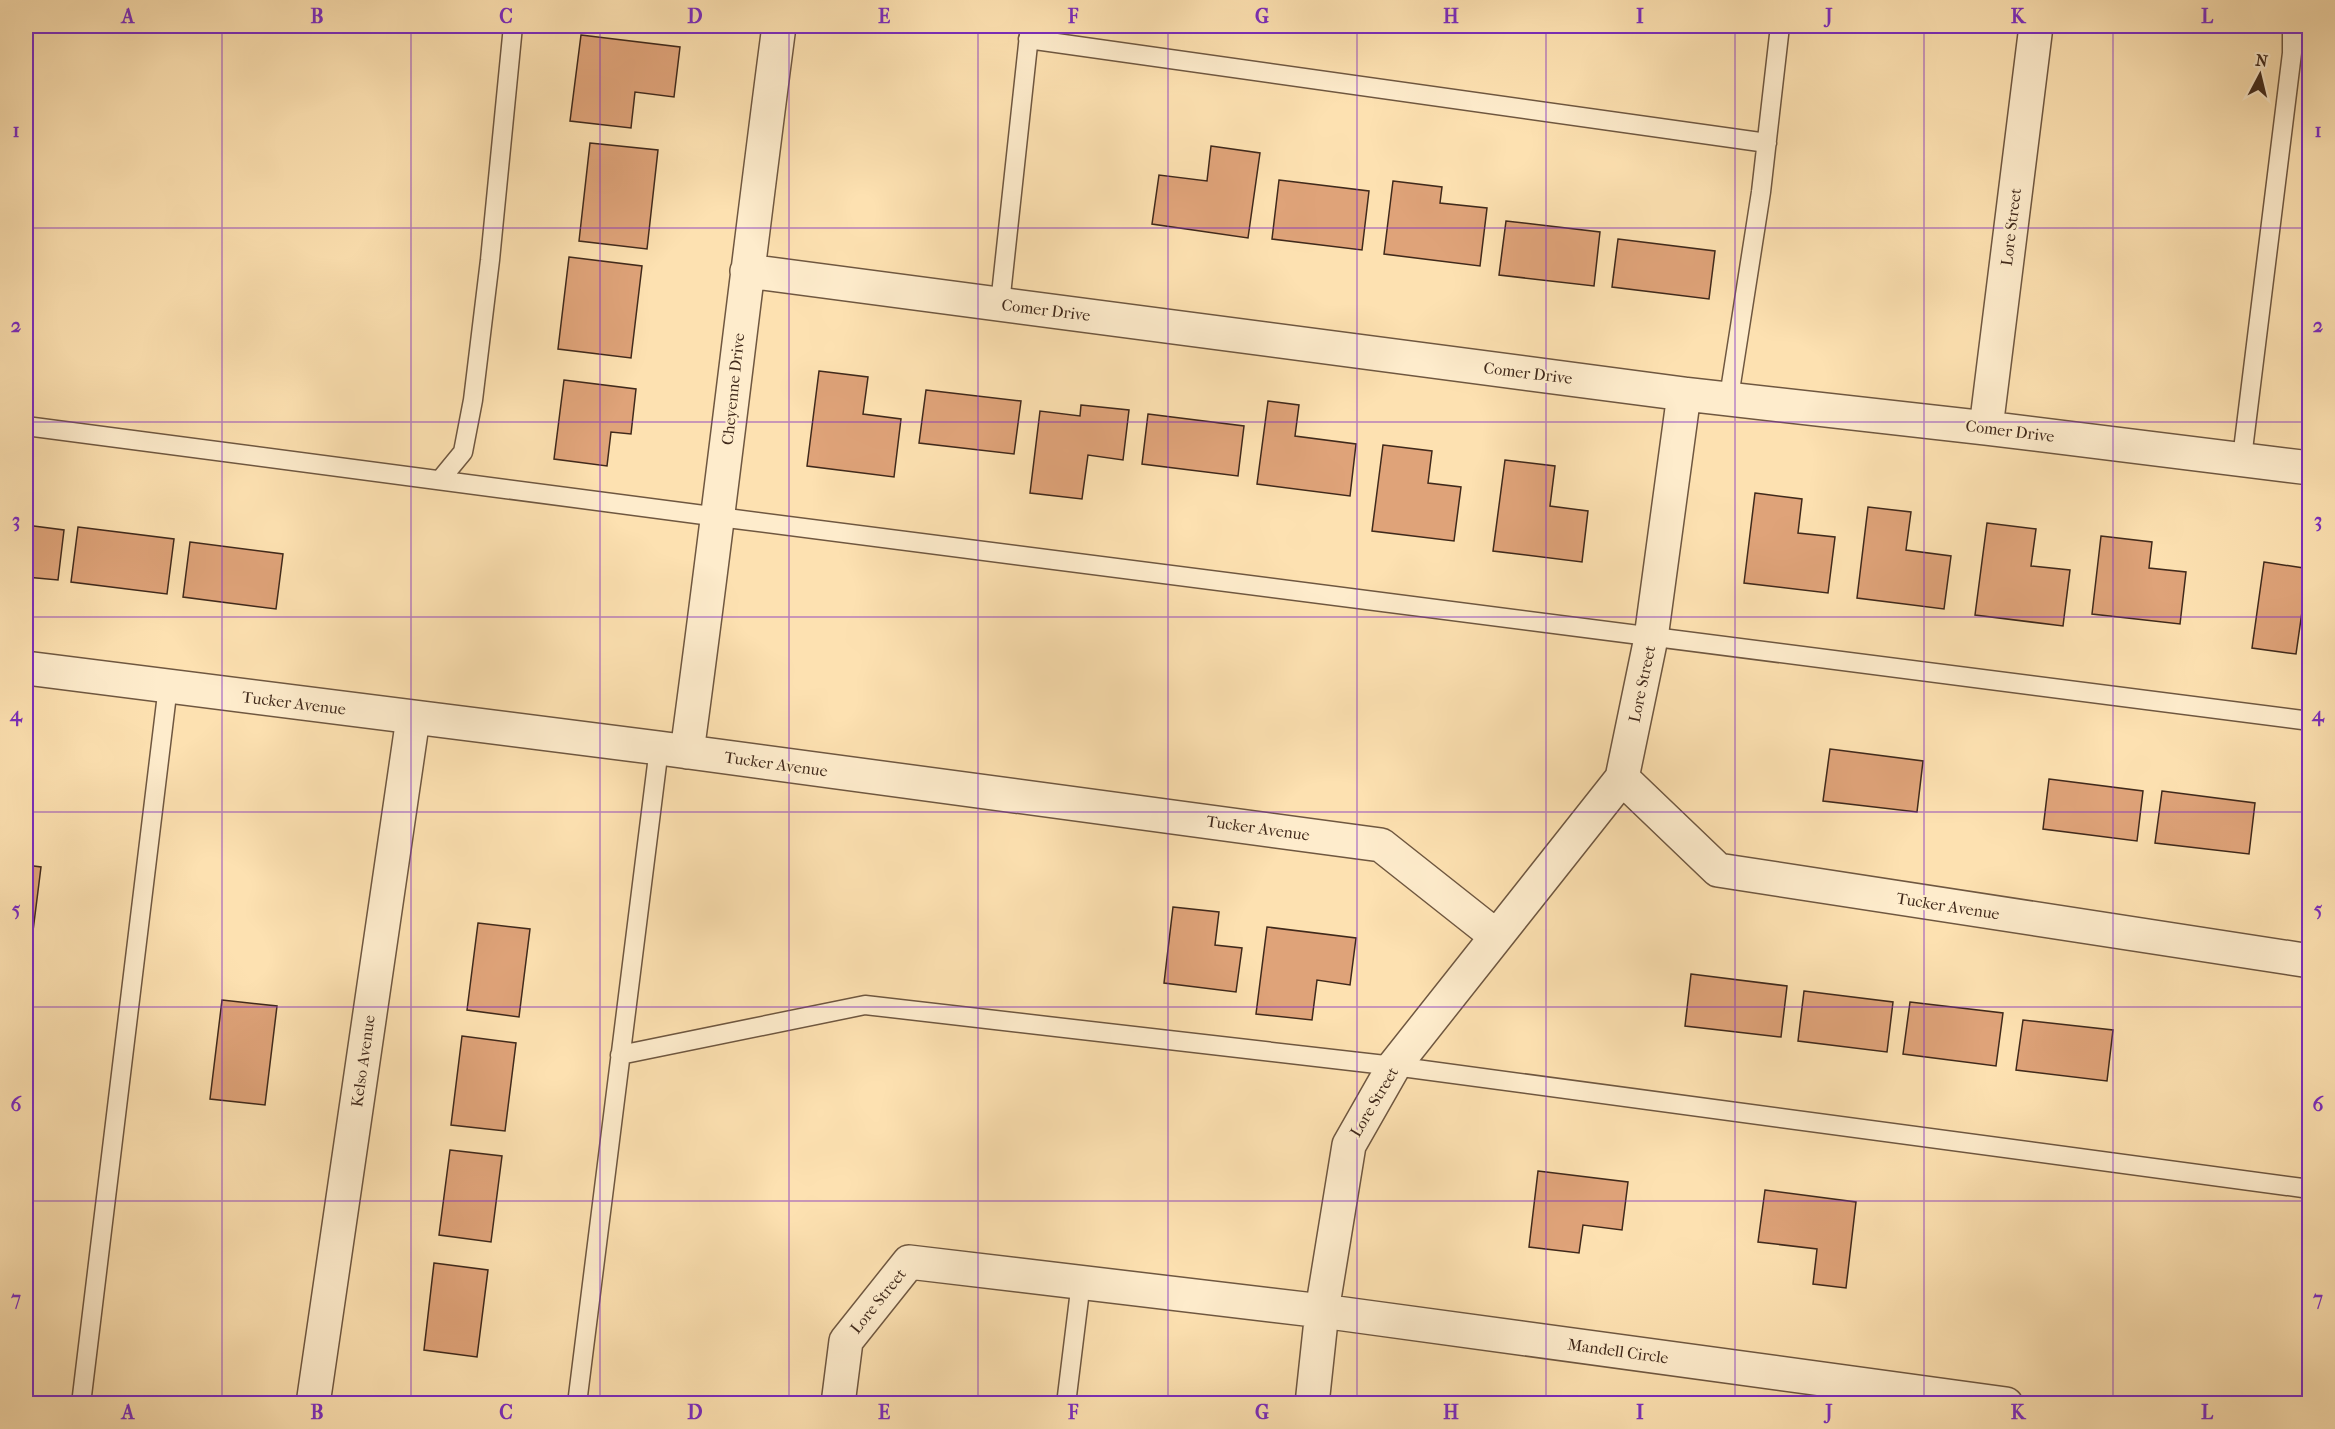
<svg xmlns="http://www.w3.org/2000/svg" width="2335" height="1429" font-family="'IM FELL French Canon',serif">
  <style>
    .building { fill: #dfa379; stroke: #40291b; stroke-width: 1.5 }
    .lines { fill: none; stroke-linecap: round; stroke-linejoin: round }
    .lane-casing { stroke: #6f5740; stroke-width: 21 }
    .street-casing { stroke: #6f5740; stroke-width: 36 }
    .lane { stroke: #feeccc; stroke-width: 18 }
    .street { stroke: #feeccc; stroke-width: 33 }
    .grid { fill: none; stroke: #7b2cbf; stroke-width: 1.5; stroke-opacity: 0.55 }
    .labels { text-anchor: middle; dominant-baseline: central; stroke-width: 4.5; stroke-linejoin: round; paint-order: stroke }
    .street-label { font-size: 16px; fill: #40291b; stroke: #feeccc }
    .neatline { fill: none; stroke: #7b2cbf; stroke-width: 2 }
    .grid-label { font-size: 20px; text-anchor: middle; font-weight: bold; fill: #7b2cbf }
  </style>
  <rect width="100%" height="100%" fill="#fde1b1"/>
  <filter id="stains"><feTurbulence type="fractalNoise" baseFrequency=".00333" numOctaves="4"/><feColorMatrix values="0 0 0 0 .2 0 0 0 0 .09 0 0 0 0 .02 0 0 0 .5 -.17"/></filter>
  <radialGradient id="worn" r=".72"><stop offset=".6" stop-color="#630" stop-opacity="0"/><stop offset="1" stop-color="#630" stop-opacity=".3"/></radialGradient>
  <!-- building -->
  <path class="building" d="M581,35L680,47L674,97L635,92L631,128L570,121Z
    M590,143L658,150L647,249L579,241Z
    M1211,146L1260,153L1248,238L1152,224L1159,175L1207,181Z
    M1279,180L1369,191L1362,250L1272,239Z
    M1393,181L1442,187L1440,203L1487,208L1480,266L1384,254Z
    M1506,221L1600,232L1594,286L1499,275Z
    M1618,239L1715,251L1709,299L1612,287Z
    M569,257L642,266L631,358L558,349Z
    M819,371L868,377L863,414L901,419L894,477L807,466Z
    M564,380L636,389L631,434L611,432L607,466L554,459Z
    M926,390L1021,401L1014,454L919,443Z
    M1268,401L1299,405L1295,436L1356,444L1350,496L1257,484Z
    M1081,405L1129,410L1123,460L1088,455L1082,499L1030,493L1040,411L1080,416Z
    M1148,414L1244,426L1238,476L1142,464Z
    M1383,445L1432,451L1428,483L1461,487L1454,541L1372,531Z
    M1505,460L1555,466L1550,506L1588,511L1582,562L1493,551Z
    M1755,493L1802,499L1798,533L1835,537L1828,593L1744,583Z
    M1868,507L1911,512L1906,550L1951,556L1944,609L1857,598Z
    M1987,523L2036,529L2031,566L2070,570L2063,626L1975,615Z
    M26,525L64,530L58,580L26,577Z
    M78,527L174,539L167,594L71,582Z
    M2101,536L2152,542L2149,568L2186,572L2180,624L2092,614Z
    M190,542L283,554L276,609L183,597Z
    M2264,562L2310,569V614L2302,612L2296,654L2252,648Z
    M1830,749L1923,761L1917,812L1823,801Z
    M2049,779L2143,791L2137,841L2043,829Z
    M2162,791L2255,803L2249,854L2155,843Z
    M26,865L41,867L30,955H26Z
    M1173,907L1219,912L1215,945L1242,948L1236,992L1164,983Z
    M478,923L530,929L519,1017L467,1010Z
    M1267,927L1356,938L1350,985L1317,980L1312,1020L1256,1014Z
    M1691,974L1787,986L1781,1037L1685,1026Z
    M1804,991L1893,1002L1887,1052L1798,1041Z
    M222,1000L277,1006L265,1105L210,1099Z
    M1910,1002L2003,1013L1996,1066L1903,1054Z
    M2023,1020L2113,1030L2107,1081L2016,1070Z
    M462,1036L516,1043L505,1131L451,1125Z
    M450,1150L502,1156L491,1242L439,1235Z
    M1538,1171L1628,1182L1622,1230L1583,1225L1579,1253L1529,1247Z
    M1765,1190L1856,1202L1846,1288L1813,1284L1817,1249L1758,1242Z
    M434,1263L488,1270L477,1357L424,1350Z"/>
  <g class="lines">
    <!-- lane casing -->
    <g class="lane-casing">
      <path id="lane" d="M1028,39L1767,143
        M1000,304L1030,26
        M1729,397L1761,192L1780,26
        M26,426L719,517L2310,721
        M2242,458L2292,53V26
        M440,480L463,452L473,400L490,260L513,26
        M620,1055L865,1005L1394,1066L2310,1189
        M81,1404L168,686
        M577,1404L659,748
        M1066,1404L1081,1282"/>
    </g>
    <!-- street casing -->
    <g class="street-casing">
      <path id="street" d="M747,271L1684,394L1986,428L2310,468
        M1986,428L2036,26
        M26,668L659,748L1381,845L1496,936
        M687,752C720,510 747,268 779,26
        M1622,778L1718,870L2310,961
        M313,1404L413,718
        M838,1404L846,1341L909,1262L1322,1311L2006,1404
        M1312,1404L1322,1311L1349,1145L1394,1066L1622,778L1651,638L1684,394"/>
    </g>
    <!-- lane -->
    <use href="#lane" class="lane"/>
    <!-- street -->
    <use href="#street" class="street"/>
  </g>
  <!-- grid -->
  <path class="grid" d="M222,26V1404M411,26V1404M600,26V1404M789,26V1404M978,26V1404M1168,26V1404M1357,26V1404M1546,26V1404M1735,26V1404M1924,26V1404M2113,26V1404M26,228H2310M26,422H2310M26,617H2310M26,812H2310M26,1007H2310M26,1201H2310"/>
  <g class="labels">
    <!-- street labels -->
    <g class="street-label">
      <text transform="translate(2011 227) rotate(-83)">Lore Street</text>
      <text transform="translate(1046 310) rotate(7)">Comer Drive</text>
      <text transform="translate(1528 373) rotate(7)">Comer Drive</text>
      <text transform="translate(733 389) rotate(-84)">Cheyenne Drive</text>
      <text transform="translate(2010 431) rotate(7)">Comer Drive</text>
      <text transform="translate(1642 684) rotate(-78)">Lore Street</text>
      <text transform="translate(294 703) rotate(7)">Tucker Avenue</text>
      <text transform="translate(776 764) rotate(8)">Tucker Avenue</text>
      <text transform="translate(1258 828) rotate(8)">Tucker Avenue</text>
      <text transform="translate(1948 906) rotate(9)">Tucker Avenue</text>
      <text transform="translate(363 1061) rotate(-82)">Kelso Avenue</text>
      <text transform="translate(1374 1102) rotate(-59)">Lore Street</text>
      <text transform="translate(878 1301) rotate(-51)">Lore Street</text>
      <text transform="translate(1618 1351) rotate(8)">Mandell Circle</text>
    </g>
  </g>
  <!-- margin -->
  <rect width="2335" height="1429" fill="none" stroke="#fde1b1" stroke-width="66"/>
  <!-- north arrow -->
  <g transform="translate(2260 75) rotate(7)" stroke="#feeccc" stroke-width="4.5" paint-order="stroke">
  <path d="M0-4.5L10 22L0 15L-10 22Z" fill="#40291b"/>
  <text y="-9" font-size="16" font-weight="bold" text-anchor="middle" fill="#40291b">N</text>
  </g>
  <rect x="33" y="33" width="2269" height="1363" class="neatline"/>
  <g class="grid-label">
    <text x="128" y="23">A</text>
    <text x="317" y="23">B</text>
    <text x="506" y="23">C</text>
    <text x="695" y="23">D</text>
    <text x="884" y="23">E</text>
    <text x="1073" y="23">F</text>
    <text x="1262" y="23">G</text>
    <text x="1451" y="23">H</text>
    <text x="1640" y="23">I</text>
    <text x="1829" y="23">J</text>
    <text x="2018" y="23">K</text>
    <text x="2207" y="23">L</text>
    <text x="16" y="137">1</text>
    <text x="2318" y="137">1</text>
    <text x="16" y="332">2</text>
    <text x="2318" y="332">2</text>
    <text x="16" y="527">3</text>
    <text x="2318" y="527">3</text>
    <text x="16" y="721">4</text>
    <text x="2318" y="721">4</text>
    <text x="16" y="916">5</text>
    <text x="2318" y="916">5</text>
    <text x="16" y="1111">6</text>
    <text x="2318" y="1111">6</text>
    <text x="16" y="1305">7</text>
    <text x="2318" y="1305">7</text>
    <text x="128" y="1419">A</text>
    <text x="317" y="1419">B</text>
    <text x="506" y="1419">C</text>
    <text x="695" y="1419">D</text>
    <text x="884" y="1419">E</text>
    <text x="1073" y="1419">F</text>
    <text x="1262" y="1419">G</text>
    <text x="1451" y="1419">H</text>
    <text x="1640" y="1419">I</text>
    <text x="1829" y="1419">J</text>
    <text x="2018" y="1419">K</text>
    <text x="2207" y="1419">L</text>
  </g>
  <rect width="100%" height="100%" filter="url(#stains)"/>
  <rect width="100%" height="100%" fill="url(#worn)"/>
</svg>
